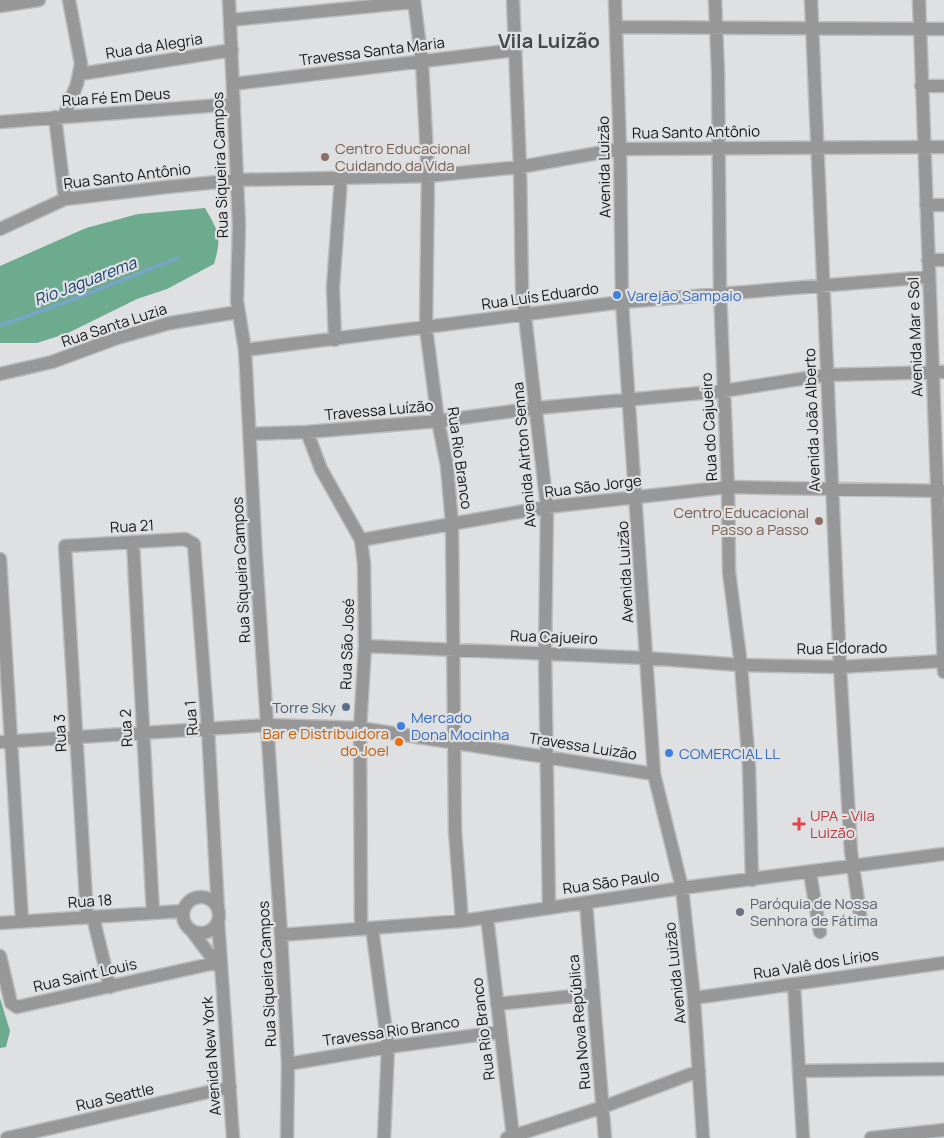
<svg xmlns="http://www.w3.org/2000/svg" width="944" height="1138" font-family="Manrope,sans-serif">
  <style>
    .forest { fill: #6dab8e }
    .lines { fill: none; stroke-linecap: round; stroke-linejoin: round }
    .stream { stroke: #79a4ce; stroke-width: 3 }
    .minor-casing { stroke: #bbbcbd; stroke-width: 15 }
    .minor { stroke: #989798; stroke-width: 12 }
    .education-dot { fill: #8d6e63; stroke: #dfe0e2; stroke-width: 2 }
    .shop-dot { fill: #3f7fe0; stroke: #dfe0e2; stroke-width: 2 }
    .service-dot { fill: #5c6f8a; stroke: #dfe0e2; stroke-width: 2 }
    .food-dot { fill: #e8710a; stroke: #dfe0e2; stroke-width: 2 }
    .health-dot { fill: #e0444e; stroke: #dfe0e2; stroke-width: 2 }
    .worship-dot { fill: #6b7280; stroke: #dfe0e2; stroke-width: 2 }
    .labels { text-anchor: middle; dominant-baseline: central; stroke-width: 4.5; stroke-linejoin: round; paint-order: stroke }
    .street-label { font-size: 15px; fill: #161617; stroke: #dfe0e2 }
    .education-label { font-size: 15px; fill: #785e54; stroke: #dfe0e2; text-anchor: start }
    .shop-label { font-size: 15px; fill: #366cbe; stroke: #dfe0e2; text-anchor: start }
    .service-label { font-size: 15px; fill: #4e5e75; stroke: #dfe0e2; text-anchor: end }
    .food-label { font-size: 15px; fill: #c56008; stroke: #dfe0e2; text-anchor: end }
    .health-label { font-size: 15px; fill: #be3a42; stroke: #dfe0e2; text-anchor: start }
    .worship-label { font-size: 15px; fill: #5b616d; stroke: #dfe0e2; text-anchor: start }
    .water-label { font-size: 16px; font-style: italic; fill: #13426b; stroke: #dfe0e2 }
    .district-label { font-size: 20px; font-weight: bold; fill: #47484a; stroke: #dfe0e2 }
  </style>
  <rect width="100%" height="100%" fill="#dfe0e2"/>
  <!-- forest -->
  <path class="forest" d="M205,208C219,232 222,237 214,264L167,289L137,299L68,333L37,343H0V266L86,228L138,214Z
    M0,998L10,1031L6,1047L0,1048Z"/>
  <g class="lines">
    <!-- stream -->
    <path class="stream" d="M0,325C61,306 119,281 178,258"/>
    <!-- minor casing -->
    <g class="minor-casing">
      <path id="minor" d="M229,0L239,225L237,301L245,350L256,558L281,935L288,1064L287,1138
        M414,0L422,62L428,176L426,328L438,421L447,466L452,524L455,831L462,921
        M513,0L520,167L522,290L547,507L545,653L549,907
        M615,0L620,149L622,302L654,774L682,888L694,998L703,1138
        M715,0L718,73L720,292L728,487L729,572L741,665L749,766L752,880
        M811,0L840,667L851,852L861,921
        M919,0L944,672
        M0,6L39,0
        M231,20L414,2
        M617,27L944,29
        M80,74L232,50
        M233,84L515,50
        M921,86H944
        M64,116L77,84L81,64L69,0
        M55,117L65,199
        M0,122L234,104
        M926,205H944
        M0,229L65,199L167,187L238,180L428,176L520,167L620,149L944,147
        M928,260H944
        M335,340L333,287L341,178
        M245,350L622,302L929,277
        M0,374L52,362L117,338L170,323L238,312
        M307,432L321,469L361,540L364,564L365,646L360,728L361,929
        M250,434L307,432L438,421L537,408L723,391L826,375L944,372
        M361,540L547,507L728,487L944,491
        M133,542L153,913
        M0,559L22,921
        M365,646L646,658L741,665L840,667L944,661
        M0,742L267,725L360,728L654,774
        M810,873L820,932
        M183 915a18 18 0 1 1 36 0a18 18 0 1 1-36 0Z
        M586,903L605,1138
        M87,917L65,546L185,539L194,544L208,729L218,910
        M93,917L110,987
        M487,917L513,1136
        M218,920L233,1138
        M0,923L183,911
        M372,928L388,1047L384,1138
        M191,930L219,967
        M281,935L462,921L682,888L944,854
        M0,956L11,1003L17,1007L215,963
        M794,985L803,1138
        M694,998L944,963
        M497,1004L593,994
        M288,1064L388,1047L500,1032
        M799,1071L944,1069
        M7,1138L230,1087
        M507,1138L603,1107L699,1071
        M871,1138L944,1130"/>
    </g>
    <!-- minor -->
    <use href="#minor" class="minor"/>
  </g>
  <!-- markers -->
  <g class="education-dot">
    <circle cx="325" cy="157" r="5"/>
    <circle cx="819" cy="521" r="5"/>
  </g>
  <g class="shop-dot">
    <circle cx="617" cy="295" r="5"/>
    <circle cx="401" cy="726" r="5"/>
    <circle cx="669" cy="753" r="5"/>
  </g>
  <circle class="service-dot" cx="346" cy="707" r="5"/>
  <circle class="food-dot" cx="399" cy="742" r="5"/>
  <path class="health-dot" d="M796.5 816.5h5v5h5v5h-5v5h-5v-5h-5v-5h5z"/>
  <circle class="worship-dot" cx="740" cy="912" r="5"/>
  <g class="labels">
    <!-- street labels -->
    <g class="street-label">
      <text transform="translate(154 46) rotate(-9)">Rua da Alegria</text>
      <text transform="translate(372 51) rotate(-7)">Travessa Santa Maria</text>
      <text transform="translate(116 97) rotate(-4)">Rua Fé Em Deus</text>
      <text transform="translate(696 132) rotate(-1)">Rua Santo Antônio</text>
      <text transform="translate(220 165) rotate(-92)">Rua Siqueira Campos</text>
      <text transform="translate(604 167) rotate(-91)">Avenida Luizão</text>
      <text transform="translate(127 176) rotate(-7)">Rua Santo Antônio</text>
      <text transform="translate(540 296) rotate(-8)">Rua Luís Eduardo</text>
      <text transform="translate(114 325) rotate(-18)">Rua Santa Luzia</text>
      <text transform="translate(915 337) rotate(-92)">Avenida Mar e Sol</text>
      <text transform="translate(379 410) rotate(-5)">Travessa Luízão</text>
      <text transform="translate(812 420) rotate(-92)">Avenida João Alberto</text>
      <text transform="translate(709 427) rotate(-93)">Rua do Cajueiro</text>
      <text transform="translate(524 455) rotate(-95)">Avenida Airton Senna</text>
      <text transform="translate(460 458) rotate(82)">Rua Rio Branco</text>
      <text transform="translate(593 486) rotate(-7)">Rua São Jorge</text>
      <text transform="translate(132 526) rotate(-3)">Rua 21</text>
      <text transform="translate(241 570) rotate(-93)">Rua Siqueira Campos</text>
      <text transform="translate(625 572) rotate(-93)">Avenida Luizão</text>
      <text transform="translate(554 637) rotate(2)">Rua Cajueiro</text>
      <text transform="translate(347 644) rotate(-88)">Rua São José</text>
      <text transform="translate(842 648) rotate(-1)">Rua Eldorado</text>
      <text transform="translate(191 718) rotate(-94)">Rua 1</text>
      <text transform="translate(126 728) rotate(-93)">Rua 2</text>
      <text transform="translate(60 733) rotate(-93)">Rua 3</text>
      <text transform="translate(583 746) rotate(9)">Travessa Luizão</text>
      <text transform="translate(611 882) rotate(-8)">Rua São Paulo</text>
      <text transform="translate(90 901) rotate(-4)">Rua 18</text>
      <text transform="translate(816 964) rotate(-9)">Rua Valê dos Lírios</text>
      <text transform="translate(675 973) rotate(-96)">Avenida Luizão</text>
      <text transform="translate(267 974) rotate(-93)">Rua Siqueira Campos</text>
      <text transform="translate(85 975) rotate(-13)">Rua Saint Louis</text>
      <text transform="translate(579 1022) rotate(-95)">Rua Nova República</text>
      <text transform="translate(483 1029) rotate(-97)">Rua Rio Branco</text>
      <text transform="translate(391 1031) rotate(-8)">Travessa Rio Branco</text>
      <text transform="translate(211 1056) rotate(-94)">Avenida New York</text>
      <text transform="translate(115 1097) rotate(-13)">Rua Seattle</text>
    </g>
    <!-- education labels -->
    <g class="education-label">
      <text x="335" y="148">Centro Educacional<tspan x="335" dy="17">Cuidando da Vida</tspan></text>
      <text x="809" y="512" text-anchor="end">Centro Educacional<tspan x="809" dy="17">Passo a Passo</tspan></text>
    </g>
    <!-- shop labels -->
    <g class="shop-label">
      <text x="627" y="295">Varejão Sampaio</text>
      <text x="411" y="717">Mercado<tspan x="411" dy="17">Dona Mocinha</tspan></text>
      <text x="679" y="753">COMERCIAL LL</text>
    </g>
    <!-- service labels -->
    <g class="service-label">
      <text x="336" y="707">Torre Sky</text>
    </g>
    <!-- food labels -->
    <g class="food-label">
      <text x="389" y="733">Bar e Distribuidora<tspan x="389" dy="17">do Joel</tspan></text>
    </g>
    <!-- health labels -->
    <g class="health-label">
      <text x="810" y="815">UPA - Vila<tspan x="810" dy="17">Luizão</tspan></text>
    </g>
    <!-- worship labels -->
    <g class="worship-label">
      <text x="750" y="903">Paróquia de Nossa<tspan x="750" dy="17">Senhora de Fátima</tspan></text>
    </g>
    <!-- water labels -->
    <g class="water-label">
      <text transform="translate(85 281) rotate(-21)">Rio Jaguarema</text>
    </g>
    <!-- district labels -->
    <g class="district-label">
      <text x="549" y="40">Vila Luizão</text>
    </g>
  </g>
</svg>
